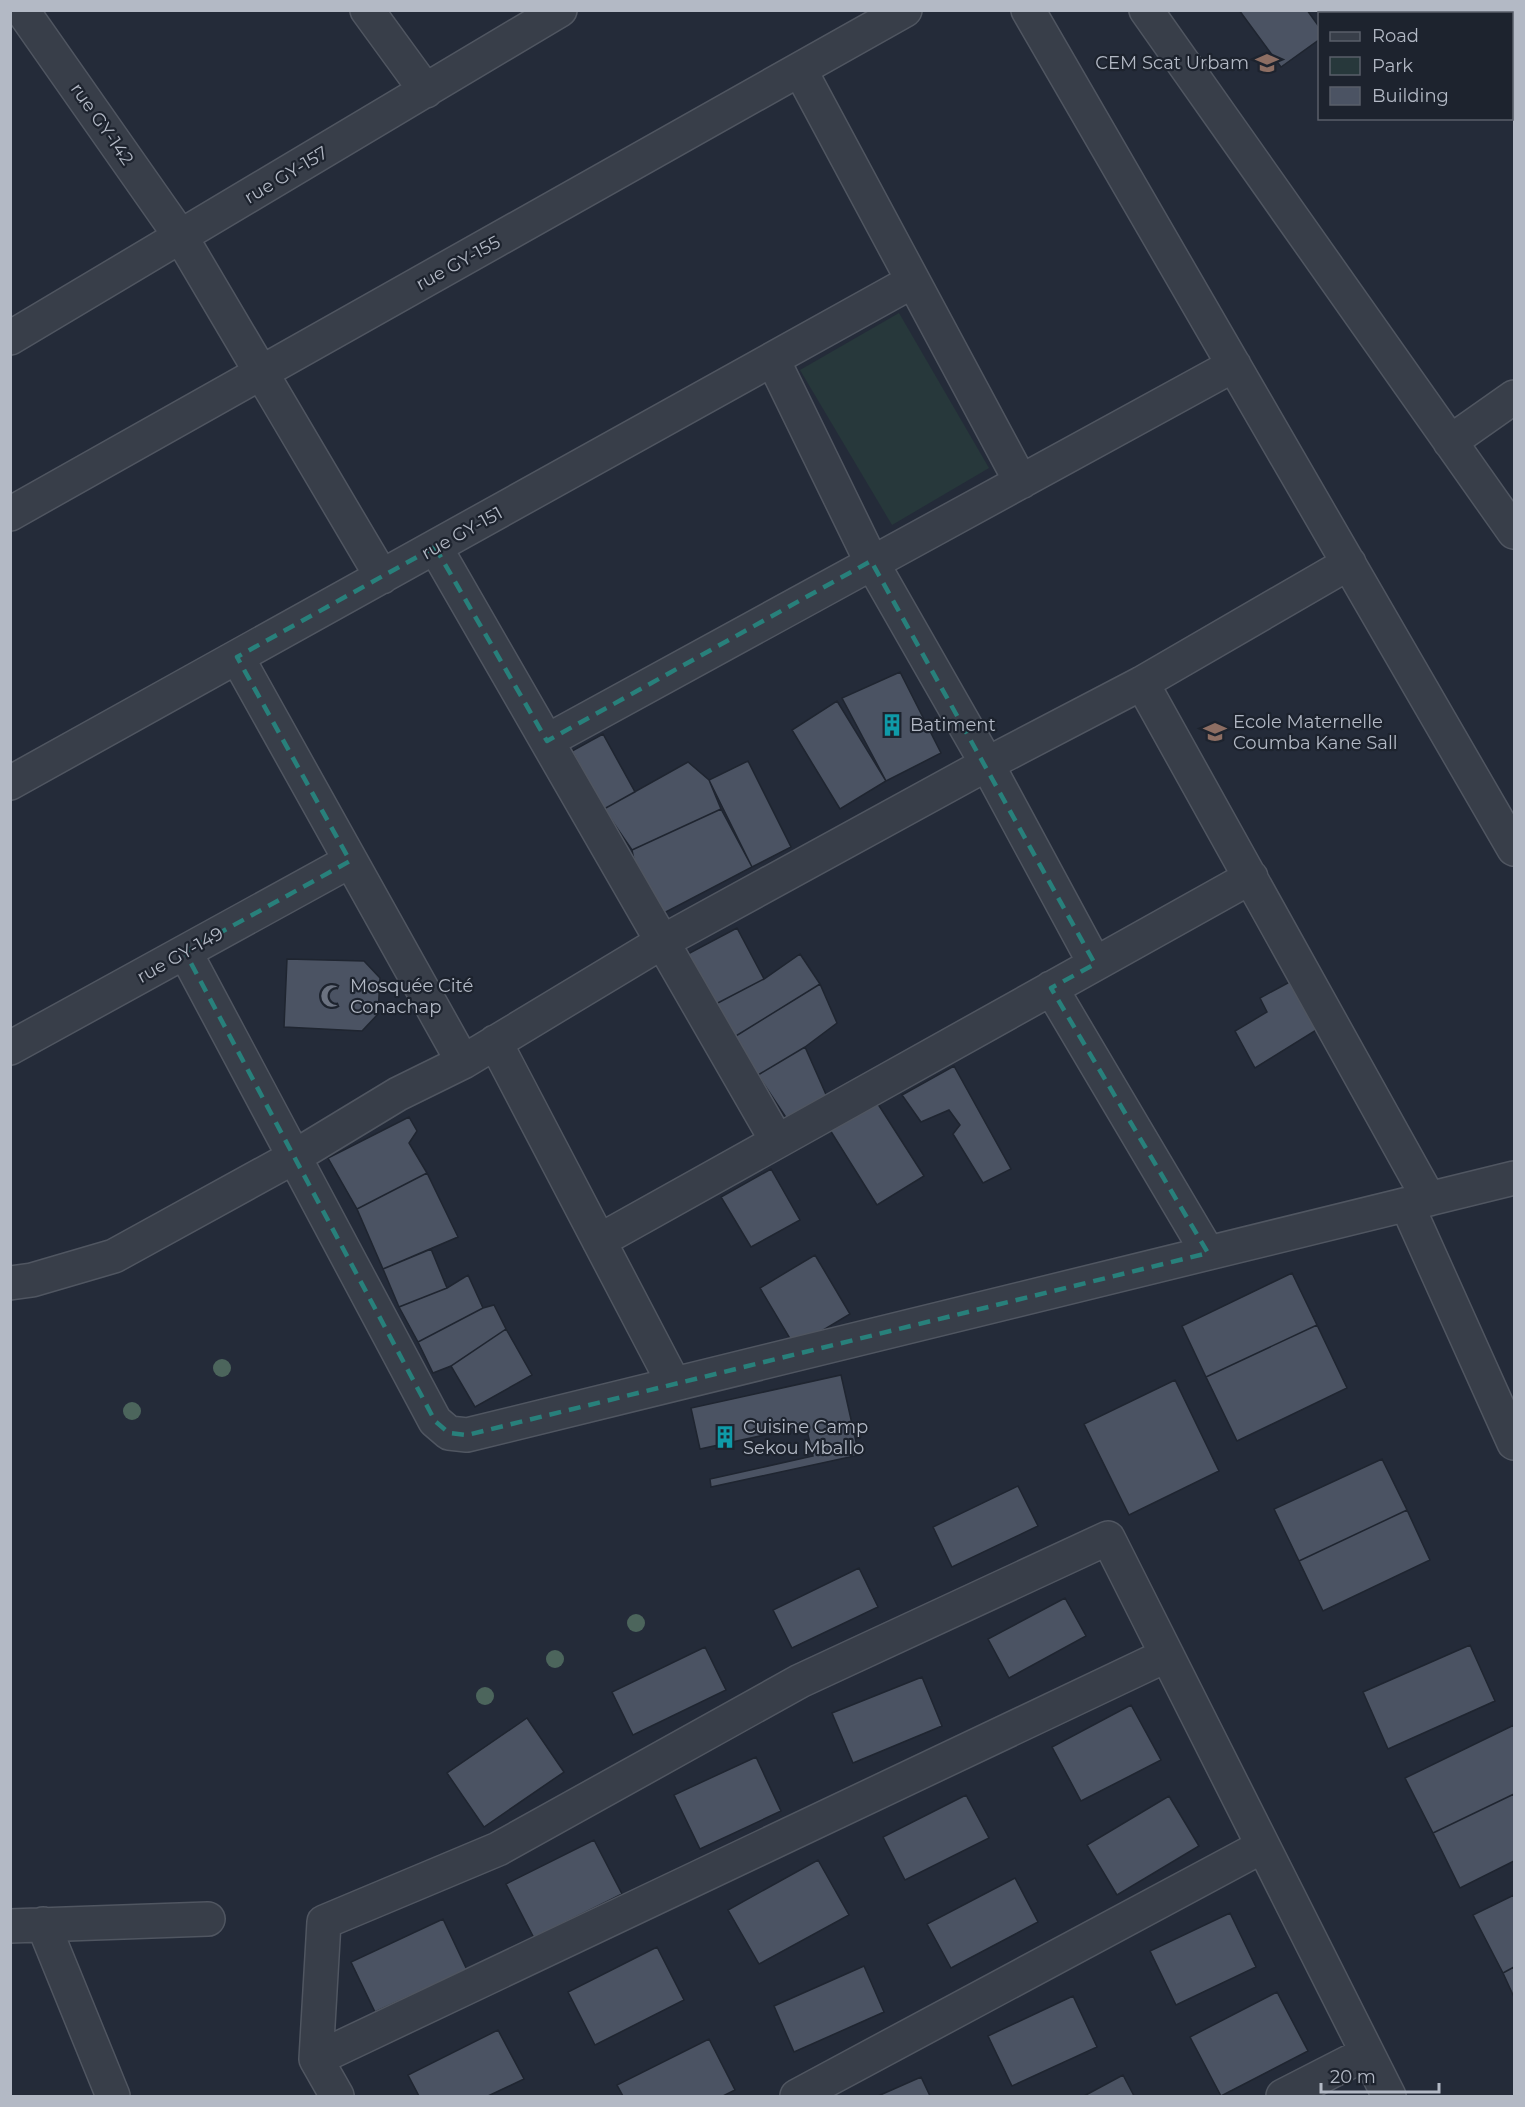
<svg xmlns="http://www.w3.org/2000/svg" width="1525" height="2107" font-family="Montserrat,sans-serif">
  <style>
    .green { fill: #27383b }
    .building { fill: #4b5363; stroke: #1f2530; stroke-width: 1.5 }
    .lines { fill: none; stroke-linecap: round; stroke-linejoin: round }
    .minor-casing { stroke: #505661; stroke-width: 36 }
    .minor { stroke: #383e49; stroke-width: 33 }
    .tree { fill: #4c655c }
    .marked { fill: none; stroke: #28807b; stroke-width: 4.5; stroke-dasharray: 12 8; stroke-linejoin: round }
    .labels { text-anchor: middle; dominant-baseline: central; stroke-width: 4.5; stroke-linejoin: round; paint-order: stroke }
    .poi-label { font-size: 18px; fill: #b3b9c5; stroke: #1d232e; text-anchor: start }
    .street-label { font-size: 18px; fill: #b3b9c5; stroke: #1d232e }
  </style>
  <rect width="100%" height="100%" fill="#242b39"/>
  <!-- green -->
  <path class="green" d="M899,313L989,468L892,525L800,370Z"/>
  <!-- building -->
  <path class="building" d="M1239,10H1307L1320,28V39L1281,67Z
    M900,672L941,753L886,781L842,698Z
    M837,701L886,781L840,809L792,730Z
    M603,734L635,792L604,809L572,751Z
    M748,761L791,847L752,867L709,780Z
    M688,762L709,780L721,809L632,850L604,809Z
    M721,809L752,867L662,914L634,860L632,850Z
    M737,928L764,979L712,1006L684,956Z
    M800,954L820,984L731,1039L712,1006L764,979Z
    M287,959L364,961L380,978L378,1014L362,1031L284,1027Z
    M1297,978L1326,1024L1255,1068L1235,1031L1267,1012L1260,998Z
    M820,984L837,1023L805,1047L758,1075L731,1039Z
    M805,1047L828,1099L787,1119L758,1075Z
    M954,1066L1011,1169L983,1183L953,1134L960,1125L949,1110L921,1122L902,1095Z
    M876,1101L924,1176L877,1205L830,1130Z
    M409,1117L417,1131L409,1143L427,1173L357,1209L328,1158Z
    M771,1169L800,1220L751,1247L721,1197Z
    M427,1173L458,1237L383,1269L357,1209Z
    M431,1249L447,1288L399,1307L383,1269Z
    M815,1255L850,1314L795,1347L760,1288Z
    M1292,1273L1317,1325L1206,1377L1182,1326Z
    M468,1275L483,1308L418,1342L399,1307L447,1288Z
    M494,1305L506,1329L451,1366L433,1373L418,1342L483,1308Z
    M1317,1325L1347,1388L1237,1441L1206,1377Z
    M506,1329L532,1375L475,1407L451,1366Z
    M841,1375L859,1455L711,1487L710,1479L813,1456L806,1426L700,1449L691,1408Z
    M1175,1380L1219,1471L1129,1515L1084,1424Z
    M1382,1459L1407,1510L1299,1561L1274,1509Z
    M1018,1486L1038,1526L952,1567L933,1527Z
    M1407,1510L1430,1560L1323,1611L1299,1561Z
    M859,1568L878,1607L792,1648L773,1610Z
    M1065,1598L1086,1636L1009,1678L988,1639Z
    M1470,1645L1495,1701L1388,1749L1363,1692Z
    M705,1647L726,1690L633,1735L612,1692Z
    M922,1677L942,1726L853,1763L832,1713Z
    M1131,1705L1161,1760L1081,1801L1052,1747Z
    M527,1718L564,1772L484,1827L447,1773Z
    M1514,1725V1794L1433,1833L1405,1778Z
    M756,1757L781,1811L700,1849L674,1795Z
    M1514,1794V1861L1460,1888L1433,1833Z
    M966,1795L989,1838L905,1880L883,1837Z
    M1169,1796L1199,1846L1117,1895L1087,1845Z
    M594,1840L622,1894L534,1938L506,1884Z
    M818,1860L849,1915L759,1964L728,1910Z
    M1015,1878L1038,1922L951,1968L927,1924Z
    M1514,1895V1967L1503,1973L1473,1915Z
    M1230,1913L1256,1967L1176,2005L1150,1951Z
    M443,1919L467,1970L375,2012L351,1962Z
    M657,1947L684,2000L595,2045L568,1992Z
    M864,1966L884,2012L794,2052L774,2006Z
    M1514,1967V1997L1503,1973Z
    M1277,1992L1308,2051L1221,2096L1190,2037Z
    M1073,1996L1097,2047L1012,2086L988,2036Z
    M498,2030L524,2079L488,2096H419L408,2075Z
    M709,2039L735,2090L723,2096H623L617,2085Z
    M1123,2075L1134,2096H1084Z
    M921,2077L930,2096H878Z"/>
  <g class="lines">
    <!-- minor casing -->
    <g class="minor-casing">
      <path id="minor" d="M22,10L181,237L382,577
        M367,10L426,91
        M1028,10L1514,849
        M1146,10L1514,532
        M800,70L1021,482
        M10,338L560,10
        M773,360L871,561L987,764L1095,964
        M1450,442L1514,397
        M10,514L905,10
        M435,547L777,1141
        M237,657L463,1062
        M1142,683L1429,1199
        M547,741C775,615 1005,491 1234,365
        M10,783L913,281
        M185,952L435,1421L449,1433L467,1435L1514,1178
        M1051,988L1208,1253
        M495,1042L674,1384
        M10,1048L350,861
        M1407,1205L1514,1443
        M599,1241L1251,877
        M10,1283L32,1280L114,1256L294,1157L398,1094L463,1062L662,942L987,764L1142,683L1349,563
        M43,1924L113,2096
        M10,1926L208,1919
        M316,2059L1167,1655
        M337,2096L316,2059L324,1922L498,1849L800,1681L1108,1538L1389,2096
        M797,2096L1263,1846
        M1283,2096L1367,2053"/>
    </g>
    <!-- minor -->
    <use href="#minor" class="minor"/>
  </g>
  <!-- trees -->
  <g class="tree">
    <circle cx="222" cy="1368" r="9"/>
    <circle cx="132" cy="1411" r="9"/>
    <circle cx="636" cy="1623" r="9"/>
    <circle cx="555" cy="1659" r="9"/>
    <circle cx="485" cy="1696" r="9"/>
  </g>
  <!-- marked area -->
  <path class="marked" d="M435,547L547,741L871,561L1095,964L1051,988L1208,1253L467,1435L449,1433L435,1421L185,952L350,861L237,657Z"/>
  <!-- icons -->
  <defs>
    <g id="school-bare" transform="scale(1.8)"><path d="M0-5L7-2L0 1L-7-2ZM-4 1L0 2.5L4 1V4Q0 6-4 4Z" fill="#8d6e63" stroke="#1d232e" stroke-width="2.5" paint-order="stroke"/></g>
    <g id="building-bare" transform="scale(1.8)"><path d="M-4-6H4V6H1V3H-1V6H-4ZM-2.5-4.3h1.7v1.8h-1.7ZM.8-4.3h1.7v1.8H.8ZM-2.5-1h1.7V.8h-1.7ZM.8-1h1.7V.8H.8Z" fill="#0f9aa8" stroke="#1d232e" stroke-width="2.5" paint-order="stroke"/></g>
    <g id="mosque-bare" transform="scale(1.8)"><path d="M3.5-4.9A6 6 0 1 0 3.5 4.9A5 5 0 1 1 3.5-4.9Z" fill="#6b7280" stroke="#1d232e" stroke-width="2.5" paint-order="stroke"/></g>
  </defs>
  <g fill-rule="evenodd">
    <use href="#school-bare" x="1267" y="63"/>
    <use href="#building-bare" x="892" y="725"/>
    <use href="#school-bare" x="1215" y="732"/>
    <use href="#mosque-bare" x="332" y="996"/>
    <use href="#building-bare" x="725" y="1437"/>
  </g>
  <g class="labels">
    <!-- poi labels -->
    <g class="poi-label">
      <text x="1249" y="63" text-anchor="end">CEM Scat Urbam</text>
      <text x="1233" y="722">Ecole Maternelle<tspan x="1233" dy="21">Coumba Kane Sall</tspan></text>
      <text x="910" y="725">Batiment</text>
      <text x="350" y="986">Mosquée Cité<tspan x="350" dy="21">Conachap</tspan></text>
      <text x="743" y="1427">Cuisine Camp<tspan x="743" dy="21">Sekou Mballo</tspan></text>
    </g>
    <!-- street labels -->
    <g class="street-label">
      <text transform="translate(102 124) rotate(55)">rue GY-142</text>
      <text transform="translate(286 175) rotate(-31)">rue GY-157</text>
      <text transform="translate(458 263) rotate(-29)">rue GY-155</text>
      <text transform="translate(462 533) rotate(-29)">rue GY-151</text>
      <text transform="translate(180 955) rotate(-29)">rue GY-149</text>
    </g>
  </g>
  <!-- border -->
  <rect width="1525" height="2107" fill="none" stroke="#b3b9c5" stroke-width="24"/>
  <!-- legend -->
  <rect x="1318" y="12" width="195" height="108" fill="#1d232e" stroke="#595f6a" stroke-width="1.5"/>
  <rect x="1330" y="32" width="30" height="9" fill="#383e49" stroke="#595f6a" stroke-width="1.5"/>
  <text x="1372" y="42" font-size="18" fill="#b3b9c5">Road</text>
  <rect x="1330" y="57" width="30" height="18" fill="#27383b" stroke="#595f6a" stroke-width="1.5"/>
  <text x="1372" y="72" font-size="18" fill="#b3b9c5">Park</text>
  <rect x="1330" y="87" width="30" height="18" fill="#4b5363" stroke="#595f6a" stroke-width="1.5"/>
  <text x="1372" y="102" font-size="18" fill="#b3b9c5">Building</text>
  <!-- scale -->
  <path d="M1321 2083v9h118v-9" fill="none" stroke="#b3b9c5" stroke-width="3"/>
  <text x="1330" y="2083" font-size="18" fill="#b3b9c5" stroke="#1d232e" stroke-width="4.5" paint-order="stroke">20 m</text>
</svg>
